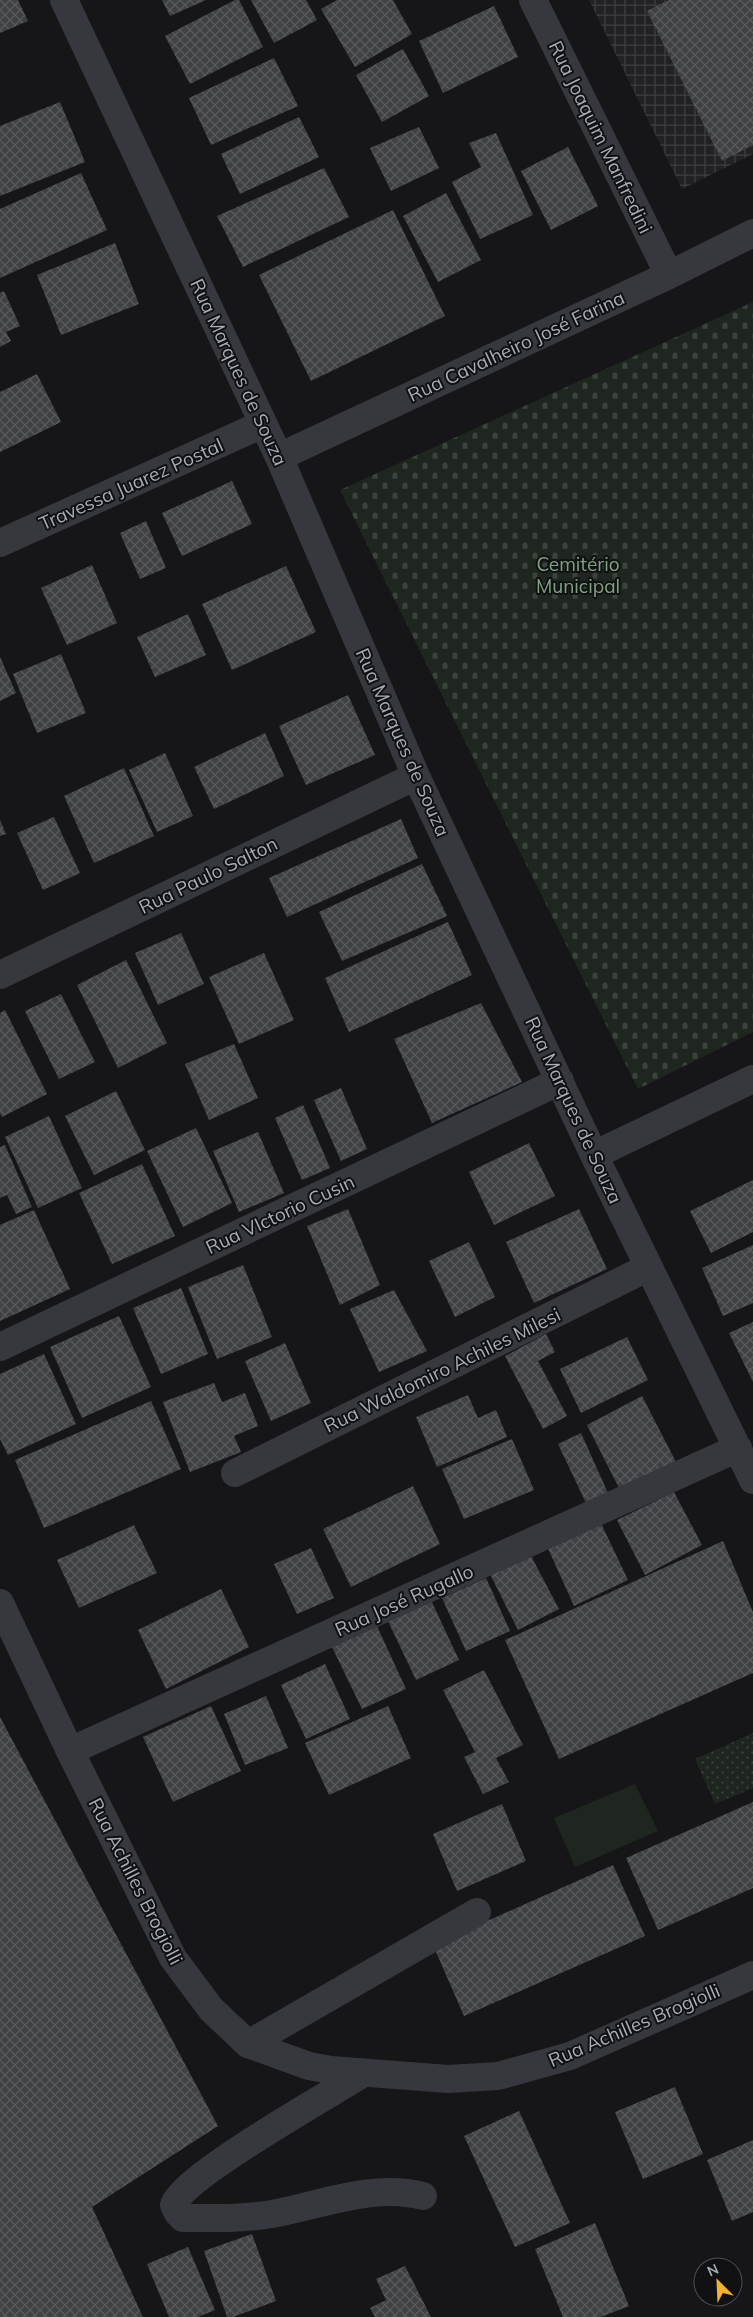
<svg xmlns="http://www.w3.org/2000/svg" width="753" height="2317" font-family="Mulish,sans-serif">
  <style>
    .industrial { fill: url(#industrial-grid) }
    .green { fill: #1e261f }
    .cemetery { fill: url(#cemetery-stones) }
    .park { fill: url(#park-dots) }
    .building { fill: url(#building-cross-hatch) }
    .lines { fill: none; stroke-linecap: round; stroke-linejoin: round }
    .minor { stroke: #37383d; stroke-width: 28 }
    .labels { text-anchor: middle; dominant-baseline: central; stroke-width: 4; stroke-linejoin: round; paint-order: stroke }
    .street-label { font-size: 19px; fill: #a8adb8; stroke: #111113 }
    .park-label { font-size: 19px; fill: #7fa381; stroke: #111113 }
  </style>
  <defs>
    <pattern id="industrial-grid" width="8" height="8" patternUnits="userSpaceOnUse" patternTransform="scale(1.25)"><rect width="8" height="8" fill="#222225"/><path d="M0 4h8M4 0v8" fill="none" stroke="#3f3f43"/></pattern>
    <pattern id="cemetery-stones" width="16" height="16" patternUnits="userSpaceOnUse" patternTransform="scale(1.25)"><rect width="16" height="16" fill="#1e261f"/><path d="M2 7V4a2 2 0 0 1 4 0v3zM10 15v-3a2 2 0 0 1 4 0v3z" fill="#3c433d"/></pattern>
    <pattern id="park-dots" width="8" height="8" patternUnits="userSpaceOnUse" patternTransform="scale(1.25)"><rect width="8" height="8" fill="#1e261f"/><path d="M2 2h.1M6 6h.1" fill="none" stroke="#3c433d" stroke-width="1.8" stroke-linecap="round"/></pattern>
    <pattern id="building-cross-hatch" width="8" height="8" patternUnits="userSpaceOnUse" patternTransform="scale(1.25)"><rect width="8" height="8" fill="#404145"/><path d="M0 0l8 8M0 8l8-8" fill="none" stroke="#595a5e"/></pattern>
  </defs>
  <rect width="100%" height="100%" fill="#161618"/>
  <!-- industrial -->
  <path class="industrial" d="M589,0H753V154L682,189Z"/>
  <!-- green -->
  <path class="green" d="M635,1784L658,1831L575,1867L554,1818Z"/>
  <!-- cemetery -->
  <path class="cemetery" d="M753,302V1032L638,1089L340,490Z"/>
  <!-- park -->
  <path class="park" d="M753,1733V1788L715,1804L695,1759Z"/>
  <!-- building -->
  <path class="building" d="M0,0H18L28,21L0,33Z
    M162,0H206L170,16Z
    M235,0H239L263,47L190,84L165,36Z
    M251,0H306L317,20L274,43Z
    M337,0H393L412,34L355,67L321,9Z
    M669,0H753V145L722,161L647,11Z
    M494,6L518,57L443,93L419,41Z
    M403,49L429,96L382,122L356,75Z
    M274,58L298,106L211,145L189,98Z
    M60,102L85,162L0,196V126Z
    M299,117L319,157L240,194L221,154Z
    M419,127L439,168L391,191L370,148Z
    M496,133L533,215L480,239L452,182L481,167L469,143Z
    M568,147L598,206L551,230L521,171Z
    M324,168L349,217L243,267L217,216Z
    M81,173L107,230L0,278V209Z
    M446,193L481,260L438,282L403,216Z
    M393,210L445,316L311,381L259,275Z
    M115,243L139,304L61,335L37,275Z
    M4,291L20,326L6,332L11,341L0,347V293Z
    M37,374L61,422L0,452V392Z
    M232,481L252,524L182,556L162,513Z
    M146,521L166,568L140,579L120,533Z
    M92,565L117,623L67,645L41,588Z
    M286,566L316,632L232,670L202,604Z
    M188,614L206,655L155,677L137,637Z
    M61,654L86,713L37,733L13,674Z
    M0,657L16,693L0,701Z
    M348,695L375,755L306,785L279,726Z
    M265,733L284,776L214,809L194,767Z
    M165,753L193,816L157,832L129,770Z
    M124,768L154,836L94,863L64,796Z
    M54,817L80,873L43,890L17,833Z
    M401,819L418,858L287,917L269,878Z
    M0,820L6,834L0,836Z
    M422,864L447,916L342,961L319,912Z
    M448,922L472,975L349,1032L325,978Z
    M181,933L204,984L158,1005L135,953Z
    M264,953L294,1020L239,1044L209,977Z
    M126,960L167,1043L118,1068L77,985Z
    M61,994L95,1062L59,1079L25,1011Z
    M481,1003L522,1082L432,1123L394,1039Z
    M5,1010L47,1094L2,1117L0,1113V1013Z
    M234,1044L258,1098L209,1120L185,1064Z
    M341,1088L367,1149L341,1161L314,1100Z
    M116,1091L145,1150L94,1175L65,1116Z
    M303,1105L330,1168L302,1180L275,1118Z
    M49,1116L82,1188L38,1208L5,1137Z
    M196,1128L232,1203L183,1227L147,1151Z
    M258,1132L284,1193L239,1212L213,1151Z
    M529,1143L555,1196L494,1225L469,1172Z
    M5,1145L32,1207L16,1214L7,1195L0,1198V1147Z
    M142,1164L175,1236L112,1264L79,1193Z
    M753,1180V1232L711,1253L690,1211Z
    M348,1209L380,1285L340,1305L307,1226Z
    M579,1209L607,1269L534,1303L506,1242Z
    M34,1210L70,1289L0,1321V1225Z
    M469,1242L495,1297L455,1317L429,1261Z
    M753,1245V1303L723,1316L702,1268Z
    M243,1265L272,1337L217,1359L188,1287Z
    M181,1288L208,1354L161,1374L133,1308Z
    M394,1290L427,1351L379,1372L350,1309Z
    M119,1316L151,1387L82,1418L50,1347Z
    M753,1322V1382L729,1333Z
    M546,1334L555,1352L538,1361L567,1416L543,1429L505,1356Z
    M627,1337L648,1380L581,1413L560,1369Z
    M285,1343L311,1403L271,1421L245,1361Z
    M44,1354L76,1424L8,1455L0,1439V1374Z
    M214,1383L222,1402L245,1393L258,1426L234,1436L241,1452L190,1472L163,1402Z
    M468,1395L478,1418L496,1410L507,1437L437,1467L416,1417Z
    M642,1396L676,1462L620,1490L587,1425Z
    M151,1401L181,1469L44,1528L15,1460Z
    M581,1433L608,1493L586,1503L558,1444Z
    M512,1439L534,1490L464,1519L442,1469Z
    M413,1486L440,1544L351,1587L323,1529Z
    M674,1492L702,1545L645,1575L617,1520Z
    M599,1519L628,1580L574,1606L546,1544Z
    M134,1525L157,1573L79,1608L57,1560Z
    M723,1541L753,1612V1673L559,1759L505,1640Z
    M311,1548L334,1598L297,1614L274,1564Z
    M530,1554L559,1609L518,1630L490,1574Z
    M486,1578L510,1631L466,1651L442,1598Z
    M221,1589L249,1647L166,1689L138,1630Z
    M430,1598L459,1660L416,1680L387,1619Z
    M376,1624L406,1689L362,1709L331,1645Z
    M325,1664L350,1719L306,1739L281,1685Z
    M484,1670L523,1745L496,1758L509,1782L483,1794L464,1757L475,1752L443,1690Z
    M266,1696L288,1748L245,1765L224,1714Z
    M211,1706L241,1771L173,1802L143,1737Z
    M388,1706L411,1758L329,1795L305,1743Z
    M0,1717L218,2126L92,2207L143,2317H0Z
    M753,1802V1888L658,1930L626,1858Z
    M502,1804L526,1861L457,1891L433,1834Z
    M613,1865L645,1936L464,2016L433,1945Z
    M675,2087L703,2154L643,2179L615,2112Z
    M519,2111L570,2223L515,2247L464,2136Z
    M753,2140V2212L732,2221L707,2160Z
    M595,2223L629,2306L601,2317H563L535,2249Z
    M252,2234L276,2301L233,2317H227L204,2251Z
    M188,2247L215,2310L198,2317H169L147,2264Z
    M405,2266L431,2317H375L370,2308L386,2300L376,2279Z"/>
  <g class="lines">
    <!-- minor -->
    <path class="minor" d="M64,0L279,457L416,776L594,1155L753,1480
      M533,0L669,275
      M279,457L669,275L753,233
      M0,543L263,424
      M0,975L416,776
      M594,1155L753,1079
      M0,1347L560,1081
      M235,1473L649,1267
      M0,1603L70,1751L173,1958L211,2009L248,2044L309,2066L331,2070L448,2079L498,2076L570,2056L753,1975
      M70,1751L738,1448
      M248,2044L477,1912
      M362,2074C329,2095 183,2176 174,2205L178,2213L183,2218C213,2218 242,2219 272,2214C321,2205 373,2183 423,2196"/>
  </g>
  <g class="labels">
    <!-- street labels -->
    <g class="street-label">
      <text transform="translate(601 137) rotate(64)">Rua Joaquim Manfredini</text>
      <text transform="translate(516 346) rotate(-25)">Rua Cavalheiro José Farina</text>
      <text transform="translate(239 372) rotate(65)">Rua Marques de Souza</text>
      <text transform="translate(131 484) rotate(-24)">Travessa Juarez Postal</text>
      <text transform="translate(403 742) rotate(66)">Rua Marques de Souza</text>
      <text transform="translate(208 875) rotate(-26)">Rua Paulo Salton</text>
      <text transform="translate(574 1110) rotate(65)">Rua Marques de Souza</text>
      <text transform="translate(280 1214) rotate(-25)">Rua VIctorio Cusin</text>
      <text transform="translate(442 1370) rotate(-26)">Rua Waldomiro Achiles Milesi</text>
      <text transform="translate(404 1600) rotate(-24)">Rua José Rugallo</text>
      <text transform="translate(136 1881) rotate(63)">Rua Achilles Brogiolli</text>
      <text transform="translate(634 2025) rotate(-23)">Rua Achilles Brogiolli</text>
    </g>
    <!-- park labels -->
    <g class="park-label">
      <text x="578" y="564">Cemitério<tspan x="578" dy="22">Municipal</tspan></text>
    </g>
  </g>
  <!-- north arrow -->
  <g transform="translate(718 2282) rotate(336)"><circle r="24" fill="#111113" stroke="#4d4f55"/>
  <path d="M0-4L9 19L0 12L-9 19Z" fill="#f2b134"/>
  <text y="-8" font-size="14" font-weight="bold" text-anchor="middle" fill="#a8adb8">N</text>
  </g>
</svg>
